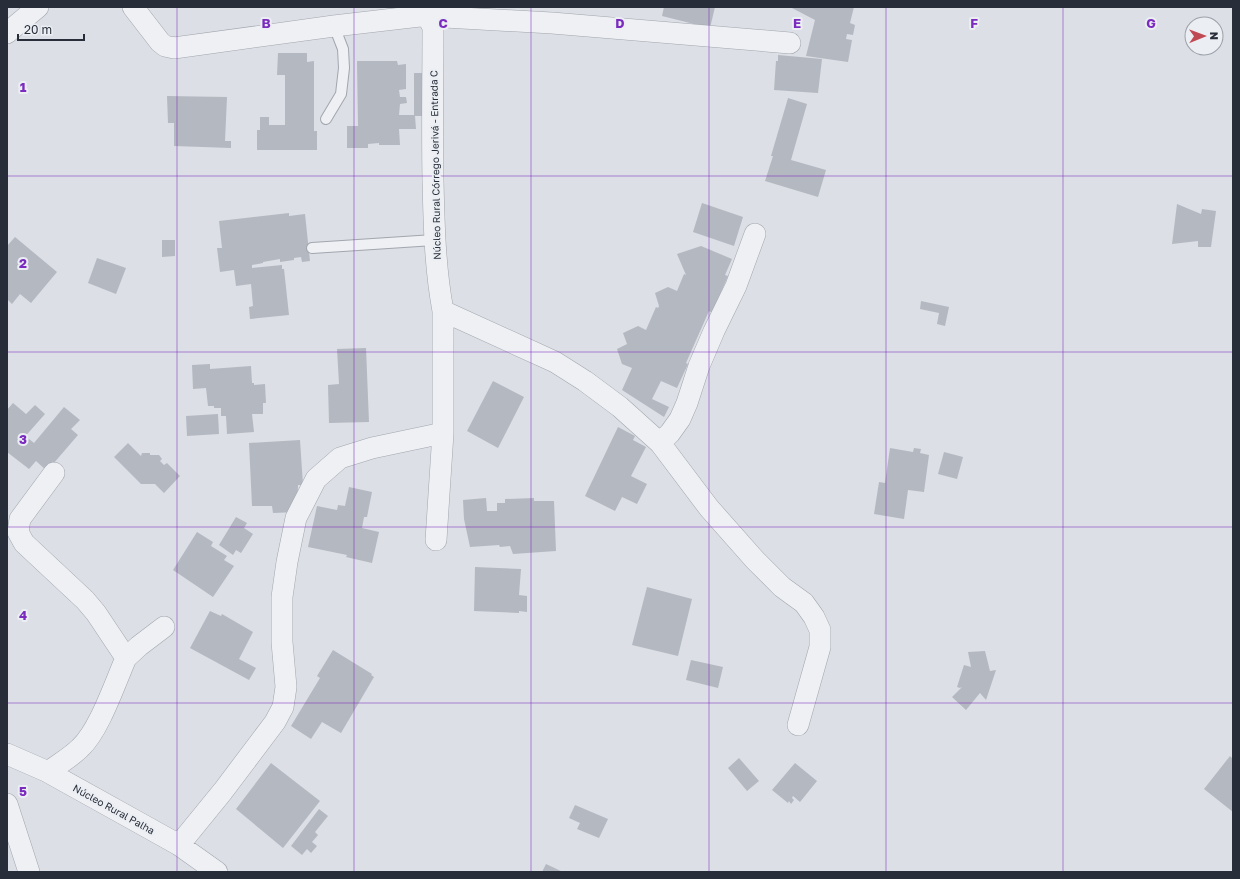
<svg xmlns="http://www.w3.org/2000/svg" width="1240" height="879" font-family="'Golos Text',sans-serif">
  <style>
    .building { fill: #b4b8c1 }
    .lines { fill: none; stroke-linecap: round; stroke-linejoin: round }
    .service-casing { stroke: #a2a6ae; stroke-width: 12 }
    .minor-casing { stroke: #a2a6ae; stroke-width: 22 }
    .service { stroke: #eef0f4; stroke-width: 10 }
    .minor { stroke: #eef0f4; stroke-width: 21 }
    .grid { fill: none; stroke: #7b2cbf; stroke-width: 1; stroke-opacity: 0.55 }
    .labels { text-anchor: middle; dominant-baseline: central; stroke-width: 4; stroke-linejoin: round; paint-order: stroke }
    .street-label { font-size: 10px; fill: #272d39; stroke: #ebeef3 }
    .grid-label { font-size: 13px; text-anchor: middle; font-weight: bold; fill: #7b2cbf; stroke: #ebeef3; stroke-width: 4; stroke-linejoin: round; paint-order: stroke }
  </style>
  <rect width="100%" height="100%" fill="#dcdfe5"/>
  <!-- building -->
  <path class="building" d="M664,7H715L710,28L662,16Z
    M790,7H854L850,23L855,25L853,35L847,34L846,39L852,40L848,62L806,56L815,20Z
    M278,53H307V62L314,61V131H317V150H257V130H260V117H269V125H285V75H277Z
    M778,55L822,59L818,93L774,90L776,61H778Z
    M357,61H397L398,65L406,64V89L399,90L400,97H406L407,103L400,104L399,115H414V73H423V116H415L416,129H399L400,145H379V143L368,144V148H347V126H358Z
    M167,96L227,97L225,141H231V148L174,146V123H168Z
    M788,98L807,104L791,160L826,170L818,197L765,181L773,156H771Z
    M702,203L743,217L734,246L693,232Z
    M1177,204L1201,214L1202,209L1216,211L1211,247H1198V241L1172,244Z
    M289,213V216L305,214L310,261L302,262L301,257L294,258V260L280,262V259L263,262V263L252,265V268L282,265V269H284L289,315L250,319L249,307L253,306L251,284L236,286L234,270L220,272L217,248H222L219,221Z
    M15,237L57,272L31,303L20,294L12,304L7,299V246Z
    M162,240H175V256L162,257Z
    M701,246L732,259L725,275L728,276L712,313L709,311L686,363L688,364L677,388L661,381L652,399L669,407L664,417L622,390L632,368L622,364L617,349L627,344L623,333L638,326L646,330L656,307L658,308L659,306L655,293L668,287L677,291L684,274L686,275L677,254Z
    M97,258L126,268L116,294L88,283Z
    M921,301L949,307L945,326L937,324L939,313L920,309Z
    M366,348L369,422L329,423L328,385L339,384L337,349Z
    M210,364V369L251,366L252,383H254V385L265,384L266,403H263V414H252L254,432L227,434L226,416H221V408H214V406H208L206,388L193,389L192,365Z
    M493,381L524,397L498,448L467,431Z
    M13,403L26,414L35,405L45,414L22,440L26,443L29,439L34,443L64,407L80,420L71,429L78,435L47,471L36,461L29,469L7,452V410Z
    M218,414L219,434L187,436L186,416Z
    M618,427L635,436L633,440L646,447L631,476L647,484L637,504L622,497L615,511L585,496Z
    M300,440L303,485H298L297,512L273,513L272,506H252L249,443Z
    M128,443L141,456L142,453H150V455H159L162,459L160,461L164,465L167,463L180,476L164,493L155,484H141L114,457Z
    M890,448L913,452L914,448L921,449L920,453L929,455L924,492L908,490L904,519L874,514L879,482L885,483Z
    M944,452L963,457L957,479L938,474Z
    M349,487L372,492L367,517H364L362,528L379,532L372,563L346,557L347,555L308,547L317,506L337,510L338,505L345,506Z
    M486,498L487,511H497V503H505V499L534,498V501H554L556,551L513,554L510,546L500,547L499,545L470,547L464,519L463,500Z
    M236,517L247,523L244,528L253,534L241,553L236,550L233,555L219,545Z
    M197,532L213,542L211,546L227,556L224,560L234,566L213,597L173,570Z
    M475,567L521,569L519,595L527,596V612L519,611V613L474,611Z
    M647,587L692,599L678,656L632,645Z
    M210,611L221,616L222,614L253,632L239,659L256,668L249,680L190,648Z
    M333,650L372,674L371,675L374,677L341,733L322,722L311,739L291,726L320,678L317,676Z
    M985,651L990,671L996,670L986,700L980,693L966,710L952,697L962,687L960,688L957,687L964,665L971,667L968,652Z
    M691,660L723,667L718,688L686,680Z
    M1230,756L1233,759V812L1204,789Z
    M739,758L759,781L747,791L728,768Z
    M271,763L320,801L283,848L236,809Z
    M795,763L817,781L800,802L793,796L792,798L794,800L791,804L789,801L788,803L772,790Z
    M575,805L608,819L599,838L577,829L580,823L569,818Z
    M319,809L328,816L315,832L318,835L312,842L317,846L311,853L307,849L302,855L291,846Z
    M546,864L563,872H542Z"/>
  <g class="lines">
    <!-- service casing -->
    <g class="service-casing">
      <path id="service" d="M326,119L341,94L344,68L343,49L334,26
        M312,248L434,240"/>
    </g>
    <!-- minor casing -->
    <g class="minor-casing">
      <path id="minor" d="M133,7L160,42L165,46L174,48L334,26L420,16H427L433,27C433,78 432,130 433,181C434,225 435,268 443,311L555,362L585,381L620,407L660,443L670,433L680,419L687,403L699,366L714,331L736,286L755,234
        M427,16L552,23L790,43
        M7,33L38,7
        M660,443L709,508L755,560L782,587L804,603L814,617L820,630V647L798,725
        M436,540L443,433V311
        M126,658L139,646L164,627
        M7,754L46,771L136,821L179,845L217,872
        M48,772C59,764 71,757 80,748C99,731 115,683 126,658L96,613L85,600L24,543L18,532L20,519L54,473
        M7,804L29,872
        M179,845L223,791L275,722L283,707L286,687L282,642V597L287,562L296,518L316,479L340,458L372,448L443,433"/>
    </g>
    <!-- service -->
    <use href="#service" class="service"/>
    <!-- minor -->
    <use href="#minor" class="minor"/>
  </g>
  <!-- grid -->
  <path class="grid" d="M177,7V872M354,7V872M531,7V872M709,7V872M886,7V872M1063,7V872M7,176H1233M7,352H1233M7,527H1233M7,703H1233"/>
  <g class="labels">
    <!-- street labels -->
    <g class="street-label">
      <text transform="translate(435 165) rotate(-91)">Núcleo Rural Córrego Jerivá - Entrada C</text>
      <text transform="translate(114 809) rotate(29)">Núcleo Rural Palha</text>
    </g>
  </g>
  <g class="grid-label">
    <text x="266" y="28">B</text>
    <text x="443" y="28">C</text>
    <text x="620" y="28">D</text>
    <text x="797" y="28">E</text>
    <text x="974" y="28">F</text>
    <text x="1151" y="28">G</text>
    <text x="23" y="92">1</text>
    <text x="23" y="268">2</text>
    <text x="23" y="444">3</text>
    <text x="23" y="620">4</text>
    <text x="23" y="796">5</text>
  </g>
  <!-- border -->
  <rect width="1240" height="879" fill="none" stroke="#272d39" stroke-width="16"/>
  <!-- north arrow -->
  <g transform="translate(1204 36) rotate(89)"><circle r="19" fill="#ebeef3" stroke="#9da1a9"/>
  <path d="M0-3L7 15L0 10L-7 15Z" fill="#c04a54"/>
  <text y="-6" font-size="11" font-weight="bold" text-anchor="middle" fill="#272d39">N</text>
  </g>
  <!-- scale -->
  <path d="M18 34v6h66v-6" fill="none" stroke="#272d39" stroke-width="2"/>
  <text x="24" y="34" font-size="12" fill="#272d39" stroke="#ebeef3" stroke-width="3" paint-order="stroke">20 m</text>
</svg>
